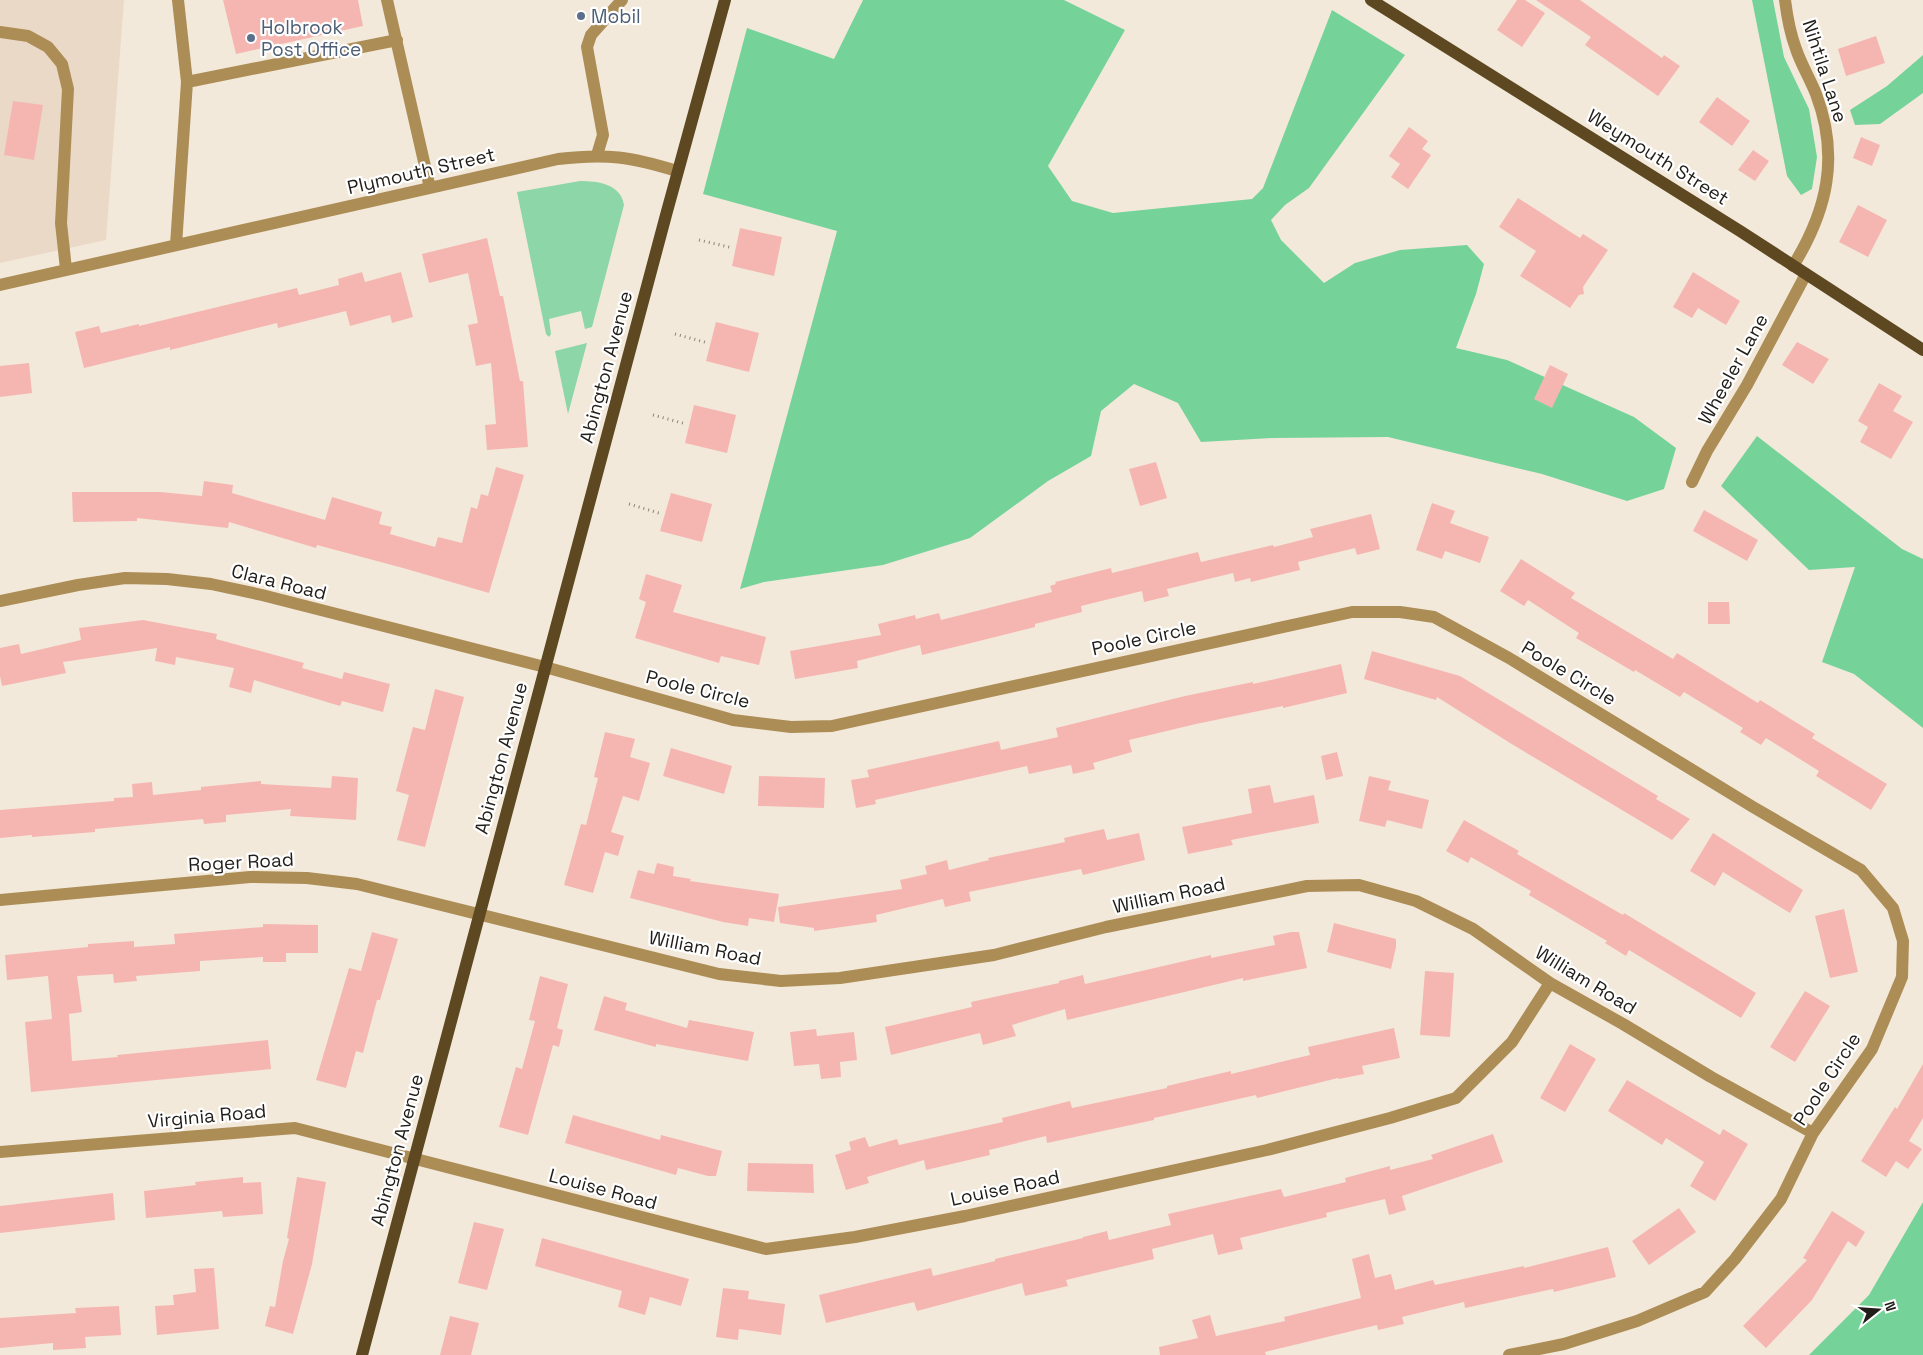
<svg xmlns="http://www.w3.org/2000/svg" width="1923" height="1355" font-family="'Space Grotesk',sans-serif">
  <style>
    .education { fill: #ebd9c8 }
    .green { fill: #8dd6a8 }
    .forest { fill: #75d39a }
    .building { fill: #f5b6b2 }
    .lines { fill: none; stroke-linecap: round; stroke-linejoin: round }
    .path { stroke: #898379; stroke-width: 3; stroke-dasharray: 1 4; stroke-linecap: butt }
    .minor { stroke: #ad8d56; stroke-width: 12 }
    .major { stroke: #5d4821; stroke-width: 12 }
    .service-dot { fill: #5c6f8a; stroke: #fff; stroke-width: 2 }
    .labels { text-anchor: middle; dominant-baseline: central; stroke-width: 4.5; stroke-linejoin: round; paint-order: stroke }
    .service-label { font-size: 19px; fill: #4e5e75; stroke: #fff; text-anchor: start }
    .street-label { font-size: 19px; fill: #211e19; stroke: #fff }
  </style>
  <rect width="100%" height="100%" fill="#f3e9da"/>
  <!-- education -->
  <path class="education" d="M0,0H124L106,240L0,263Z"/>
  <!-- green -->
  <path class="green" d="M580,181C598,181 621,184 624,205L592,327L585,329L581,311L549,319L551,334L549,337L546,334L517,192Z
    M587,343L568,414L555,351Z"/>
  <!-- forest -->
  <path class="forest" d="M863,0H1064L1125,30L1048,166L1072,201L1113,213L1252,199L1263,188L1332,10L1405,55L1309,188L1285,205L1271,220L1281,240L1324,283L1355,263L1400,250L1467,245L1484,264L1476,294L1456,348L1507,360L1634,417L1676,448L1664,489L1627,501L1542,474L1388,437L1274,438L1201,442L1178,403L1134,384L1101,411L1091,456L1048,481L970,538L883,565L764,582L740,589L837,231L703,194L747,28L834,59Z
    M1752,0H1773L1784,57L1809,109L1817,157L1812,189L1801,195L1787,176Z
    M1923,55V93L1880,124L1855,125L1850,110L1887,86Z
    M1757,436L1902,549L1923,559V728L1854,674L1822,662L1855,567L1809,570L1721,486Z
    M1923,1202V1355H1809L1869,1295Z"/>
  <!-- building -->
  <path class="building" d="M223,0H358L363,26L236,54Z
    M1517,0H1525L1545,13L1522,47L1497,30Z
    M1536,0H1580L1662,58L1664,55L1680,66L1658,96L1585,45L1591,37Z
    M1876,36L1885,63L1846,76L1838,49Z
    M1717,97L1750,121L1732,146L1699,122Z
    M13,101L43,105L34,160L4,155Z
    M1409,127L1428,141L1422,149L1431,155L1408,189L1391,177L1400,164L1389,156Z
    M1861,137L1880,145L1872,166L1853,158Z
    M1753,150L1769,161L1755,181L1738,170Z
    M1518,198L1580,238L1583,234L1608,250L1583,287L1584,294L1579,295L1570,308L1520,276L1536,251L1499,227Z
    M1858,205L1887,220L1868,257L1839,242Z
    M740,228L782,237L774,276L732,266Z
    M487,238L500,296H503L520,381H523L528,447L487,450L485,425L496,424L491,363L476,366L468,325L478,323L468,273L429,283L422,254Z
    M362,272L365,282L401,272L413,317L392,323L390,315L350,326L346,311L278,328L277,323L170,350V347L84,368L75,332L99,326L101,333L139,324V326L297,288L299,295L339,285L338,279Z
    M1693,272L1740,301L1726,325L1698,308L1692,318L1673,307Z
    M716,322L759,333L749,372L706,361Z
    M1797,342L1829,359L1813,384L1782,365Z
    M29,363L32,393L0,397V366Z
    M1550,365L1568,374L1552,408L1534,399Z
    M1879,383L1902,396L1893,411L1913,422L1891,459L1860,442L1868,427L1858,421Z
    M694,405L736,415L727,453L685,443Z
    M1156,462L1167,498L1140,506L1129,469Z
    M496,467L524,475L489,593L403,568L317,545L316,548L229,522L228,528L137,518V521L73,522L72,492H160L202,496L204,481L233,485L232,493L325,520L332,497L382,512L379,524L392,527L390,534L435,547L438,537L462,543L471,507L477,509L481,494L488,496Z
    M671,493L712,504L702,542L660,531Z
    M1432,503L1455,511L1450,523L1489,537L1480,563L1445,551L1442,559L1416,550Z
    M1704,510L1758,540L1747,561L1693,531Z
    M1371,514L1380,549L1357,555L1355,548L1298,562L1300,570L1251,582L1250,578L1235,582L1233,573L1167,589L1169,596L1144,602L1142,591L1081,606L1082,612L1035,624V627L971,643L922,655L920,645L857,661L858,668L795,679L790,651L881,635L878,624L915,615L916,619L939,613L941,620L1052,592L1050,586L1056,584L1055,582L1111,568L1112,573L1198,552L1201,562L1273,545L1274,547L1313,537L1310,529Z
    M1521,559L1575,593L1571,598L1673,659L1677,653L1758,703L1760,700L1815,734L1812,738L1887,784L1871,810L1816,776L1819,771L1766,738L1761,745L1740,732L1743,728L1684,692L1680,697L1635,670L1634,672L1576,638L1579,633L1528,600L1524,606L1500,591Z
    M646,574L682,585L673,612L766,637L759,665L721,656L719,663L635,638L646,602L639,599Z
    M1708,602H1729L1730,624H1708Z
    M143,620L217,634L216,639L304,663L302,668L342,679L344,672L390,684L383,712L342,701L340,706L254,680L251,693L229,687L234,668L176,657L175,665L155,661L157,648L63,662L66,673L2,686L0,676V648L19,644L21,654L81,640L79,628Z
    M1372,651L1460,676L1658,796L1656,799L1690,819L1672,840L1510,743L1437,697L1436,700L1364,679Z
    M1341,664L1347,693L1283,708V706L1196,724L1129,740L1132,752L1093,763L1095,769L1073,774L1071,765L1029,774L1027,766L875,800L876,804L856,808L851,780L869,777L867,770L999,741L1001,750L1058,737L1056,728L1185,696L1253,682V684Z
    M435,689L464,697L425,847L397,840L409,795L396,791L413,727L425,730Z
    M605,732L635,739L630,757L650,763L639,801L623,796L611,832L624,836L618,856L605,852L593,893L564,885L581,824L586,825L598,778L594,777Z
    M671,748L732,766L724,794L663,776Z
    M1337,752L1343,776L1326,780L1321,756Z
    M332,776L358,778L356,820L290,816L291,809L226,815V822L204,824L203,819L95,829V832L32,837V835L0,838V810L114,801V798L133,797L132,784L152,782L153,795L201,790V787L261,781V784L331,788Z
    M759,776L825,778L824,808L758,806Z
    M1369,776L1391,781L1388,790L1429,800L1422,829L1387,820L1385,827L1359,821Z
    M1270,785L1274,803L1314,795L1319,823L1231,840L1233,845L1188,854L1182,827L1252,813L1248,789Z
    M1464,820L1519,851L1517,854L1623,915L1624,913L1756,993L1741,1018L1629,950L1626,956L1605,943L1607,941L1529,895L1531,891L1471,857L1468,863L1446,851Z
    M1104,829L1107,840L1139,833L1145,860L1083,875L1081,869L969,892L971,901L945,907L943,899L876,915L877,922L814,931V928L780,923L778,907L902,889L900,880L927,874L925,866L947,860L949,870L989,860L988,858L1065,842L1064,838Z
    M1713,833L1803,890L1790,913L1723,872L1715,886L1690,871Z
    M657,863L674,867L673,876L691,879L690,881L779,894L774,922L749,918L748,926L723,922L630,898L638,870L654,874Z
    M1844,909L1858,972L1830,978L1815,916Z
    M1334,923L1396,939V947L1391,969L1327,952Z
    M263,924L318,925V953H286V962H263V957L200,961V971L136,976L137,981L114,983L113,974L77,976L82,1012L69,1014L72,1061L118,1057L117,1055L268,1040L271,1069L31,1092L25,1022L52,1019L48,976L7,980L5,955L88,947V944L134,941V947L175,944L174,934L263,927Z
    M372,932L398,939L380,1000H377L363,1053L356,1051L346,1088L316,1080L349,968L361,971Z
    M1291,932H1299L1307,968L1243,981V978L1067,1020L1065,1009L1012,1025L1016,1036L983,1045L980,1033L891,1055L885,1027L972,1007L971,1002L1059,983V981L1083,975L1085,984L1211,955V958L1275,945L1273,936Z
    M1425,971L1454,973L1450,1037L1420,1035Z
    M540,976L568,984L557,1028L563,1030L559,1047L553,1045L528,1135L499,1127L516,1067L522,1069L535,1021L529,1020Z
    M1805,991L1830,1006L1795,1062L1770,1047Z
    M604,996L627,1003L625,1010L687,1028L689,1020L754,1032L748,1061L656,1044V1047L594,1030Z
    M1394,1028L1400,1058L1362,1066L1364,1074L1339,1079L1338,1078L1257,1098L1256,1095L1154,1118V1120L1047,1143L1046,1136L989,1150L990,1155L926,1170L924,1160L867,1177L869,1183L846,1190L835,1155L851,1150L849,1142L865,1137L869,1147L897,1139L899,1145L1003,1122L1002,1118L1070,1101L1072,1108L1167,1088V1086L1231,1071V1074L1310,1055L1308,1047Z
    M816,1029L817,1036L854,1032L857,1060L840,1062L841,1077L821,1079L819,1064L794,1066L790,1032Z
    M1570,1044L1596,1059L1565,1112L1540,1098Z
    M1923,1064V1118L1909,1141L1922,1149L1908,1169L1896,1161L1886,1177L1861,1161L1895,1107L1897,1109Z
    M1627,1080L1720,1135L1723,1129L1748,1144L1715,1201L1690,1186L1704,1162L1666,1138L1662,1145L1608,1111Z
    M573,1115L660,1140L661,1135L722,1151L716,1176H708L678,1168L676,1175L565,1143Z
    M1493,1134L1503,1162L1402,1196L1406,1210L1389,1215L1385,1199L1326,1213L1327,1217L1240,1238L1243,1249L1218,1255L1213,1234L1152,1249L1154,1259L1066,1280L1068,1286L1025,1296L1022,1283L917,1311L914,1302L826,1323L819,1295L931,1268L933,1276L995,1261V1259L1083,1238V1237L1107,1231L1109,1240L1171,1225L1168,1214L1281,1189L1284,1197L1346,1182L1345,1178L1390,1166V1170L1433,1159L1431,1155Z
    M748,1163L813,1164L814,1193L747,1191Z
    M243,1177V1183L261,1182L263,1214L223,1217L222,1211L146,1218L144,1191L196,1185L195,1182Z
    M297,1177L326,1182L312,1264L293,1334L265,1326L270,1306L275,1307L283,1261L289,1239L287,1238Z
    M113,1193L115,1220L0,1233V1206Z
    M1679,1208L1696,1232L1649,1265L1632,1241Z
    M1832,1211L1865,1232L1856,1247L1848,1241L1812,1300L1766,1348L1743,1326L1807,1260L1803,1258Z
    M474,1222L504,1229L487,1290L458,1283Z
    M542,1238L689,1279L681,1306L650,1297L645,1315L618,1307L622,1291L535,1266Z
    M1608,1247L1616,1277L1554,1292L1553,1289L1465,1308L1464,1302L1402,1317L1404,1324L1378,1330L1377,1325L1265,1352L1266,1355H1160L1159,1347L1198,1338L1192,1320L1210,1315L1216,1336L1285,1321L1284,1317L1361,1298L1352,1259L1369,1254L1375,1278L1391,1274L1395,1290L1433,1280L1435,1285L1524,1266V1268Z
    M214,1268L219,1329L157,1335L155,1306L174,1305L173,1295L196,1292L194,1269Z
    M723,1288L749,1291L748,1299L785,1304L781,1335L739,1329L738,1340L716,1337Z
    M119,1306L121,1335L85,1337L86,1348L53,1350V1343L0,1348V1318L76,1313L75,1308Z
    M450,1316L479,1323L471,1355H440Z"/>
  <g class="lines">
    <!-- path -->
    <path class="path" d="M699,240L733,248
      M675,334L708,343
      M653,415L686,424
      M629,504L662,514"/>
    <!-- minor -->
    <path class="minor" d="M178,0L187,82
      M387,0L430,188
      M1785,0C1787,16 1790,33 1796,49C1801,64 1810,79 1816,94C1840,157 1827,211 1793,266
      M0,32L28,36L48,47L62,64L68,89L61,223L66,269
      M597,155L603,135L587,47L591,35L622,0
      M176,245L187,82L397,40
      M0,285L558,159C607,153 631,157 677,171
      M1692,482L1707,451L1747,385L1806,274
      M0,601L78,585L125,578L167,579L211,584L262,595L545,667L733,720L791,727L832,726L1352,612H1400L1434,617L1509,658L1753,807L1861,870L1893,908L1903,941L1902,977L1872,1049L1813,1133L1781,1199L1735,1259L1705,1292L1637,1321L1564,1344L1509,1355
      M0,900L250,877L307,878L357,884L719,974L781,981L840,978L994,955L1106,927L1307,886L1359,885L1416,901L1473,929L1550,983L1623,1024L1711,1077L1813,1133
      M0,1152L295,1128L766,1249L855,1237L965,1216L1267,1150L1390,1118L1456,1098L1512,1042L1550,983"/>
    <!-- major -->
    <path class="major" d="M1371,0L1740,231L1923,350
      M362,1355L666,215L725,0"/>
  </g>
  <!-- markers -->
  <g class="service-dot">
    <circle cx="581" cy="16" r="5"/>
    <circle cx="251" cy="38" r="5"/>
  </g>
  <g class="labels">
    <!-- service labels -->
    <g class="service-label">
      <text x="591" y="16">Mobil</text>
      <text x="261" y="27">Holbrook<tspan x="261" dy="22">Post Office</tspan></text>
    </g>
    <!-- street labels -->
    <g class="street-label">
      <text transform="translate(1825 71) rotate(72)">Nihtila Lane</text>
      <text transform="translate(1658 157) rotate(32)">Weymouth Street</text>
      <text transform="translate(421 171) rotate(-13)">Plymouth Street</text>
      <text transform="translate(606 367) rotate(-75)">Abington Avenue</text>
      <text transform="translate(1733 369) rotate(-61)">Wheeler Lane</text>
      <text transform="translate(279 582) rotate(14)">Clara Road</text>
      <text transform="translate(1144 638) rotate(-12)">Poole Circle</text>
      <text transform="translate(1569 673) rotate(31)">Poole Circle</text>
      <text transform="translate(698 689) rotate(14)">Poole Circle</text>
      <text transform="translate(501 758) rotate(-75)">Abington Avenue</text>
      <text transform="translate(241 862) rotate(-3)">Roger Road</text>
      <text transform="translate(1169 895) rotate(-12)">William Road</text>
      <text transform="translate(705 948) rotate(11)">William Road</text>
      <text transform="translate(1586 980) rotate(31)">William Road</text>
      <text transform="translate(1827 1079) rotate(-57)">Poole Circle</text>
      <text transform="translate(207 1116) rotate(-5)">Virginia Road</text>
      <text transform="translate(397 1150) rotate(-75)">Abington Avenue</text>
      <text transform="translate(1005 1188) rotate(-12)">Louise Road</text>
      <text transform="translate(603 1189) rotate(15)">Louise Road</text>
    </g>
  </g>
  <!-- north arrow -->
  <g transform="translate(1878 1310) rotate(73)" stroke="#ffffff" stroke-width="4" paint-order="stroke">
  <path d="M0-4L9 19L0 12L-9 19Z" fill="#211e19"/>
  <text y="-8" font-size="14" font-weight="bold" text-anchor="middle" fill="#211e19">N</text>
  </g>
</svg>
